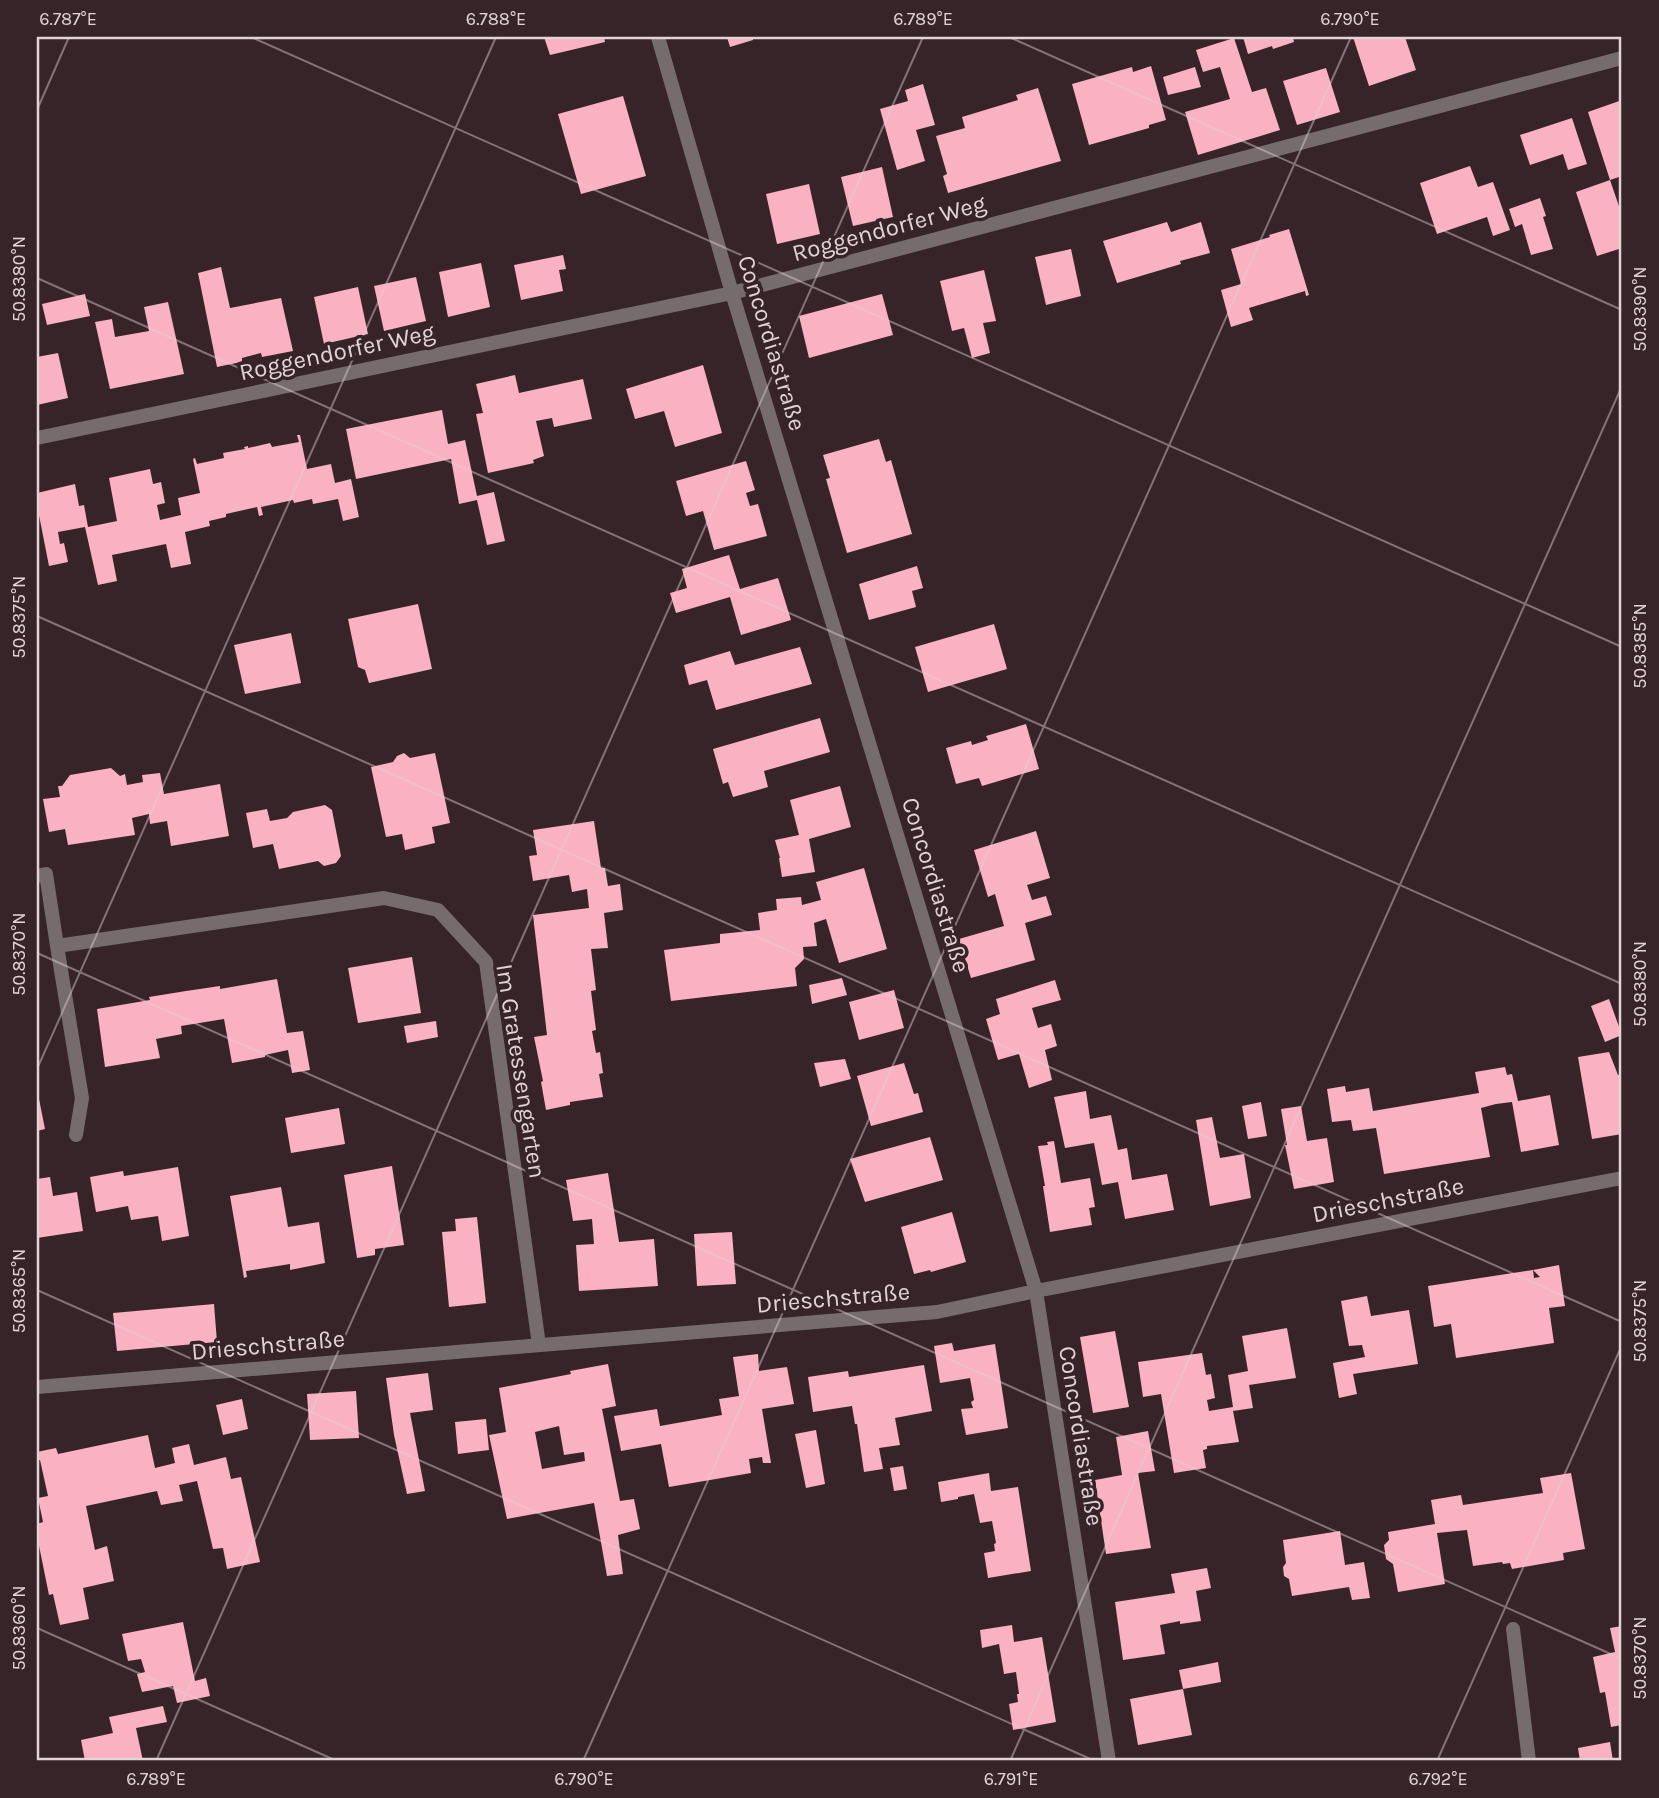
<svg xmlns="http://www.w3.org/2000/svg" width="1659" height="1798" font-family="Karla,sans-serif">
  <style>
    .building { fill: #fab1c1; fill-rule: evenodd }
    .lines { fill: none; stroke-linecap: round; stroke-linejoin: round }
    .street { stroke: #766b6d; stroke-width: 14 }
    .ticks { fill: none; stroke: #e1d3d6; stroke-width: 2; stroke-opacity: 0.45 }
    .labels { text-anchor: middle; dominant-baseline: central; stroke-width: 7; stroke-linejoin: round; paint-order: stroke }
    .street-label { font-size: 24px; fill: #e1d3d6; stroke: #372428 }
    .neatline { fill: none; stroke: #e1d3d6; stroke-width: 2.5 }
    .ticks-label { font-size: 18px; text-anchor: middle; fill: #e1d3d6 }
  </style>
  <rect width="100%" height="100%" fill="#372428"/>
  <!-- building -->
  <path class="building" d="M544,37H604L605,42L550,55Z
    M727,37H753V40L730,47Z
    M1243,37H1293L1294,42L1273,49L1272,46L1248,54Z
    M1353,37H1405L1416,70L1369,86Z
    M1234,38L1252,92L1266,88L1280,130L1198,155L1185,112L1230,99L1220,67L1203,72L1196,50Z
    M1151,66L1166,120L1149,125V128L1089,145L1072,84L1132,67L1133,72Z
    M1195,67L1201,87L1168,95L1163,77Z
    M1326,68L1340,112L1297,125L1283,81Z
    M923,84L935,125L916,130L925,161L897,170L880,109L908,101L905,90Z
    M1038,88L1061,161L948,193L943,176L947,174L936,136L965,128L962,117L1018,100L1016,95Z
    M623,96L646,176L581,194L558,114Z
    M1622,100V176L1610,180L1588,112Z
    M1572,118L1587,164L1568,170L1563,154L1530,165L1520,135Z
    M1470,166L1478,187L1493,182L1510,230L1493,236L1487,217L1437,234L1420,183Z
    M882,167L893,217L853,226L841,177Z
    M1610,180L1622,215V248L1597,256L1576,192Z
    M809,184L820,234L777,244L766,194Z
    M1540,198L1546,216L1543,217L1553,249L1531,255L1522,224L1515,227L1509,209Z
    M1167,222L1171,232L1201,222L1210,253L1180,261L1181,264L1117,283L1103,241Z
    M1289,229L1309,295L1306,296L1305,291L1249,308L1253,320L1231,327L1221,290L1241,284L1231,249L1270,237L1269,235Z
    M1071,249L1081,296L1046,305L1035,257Z
    M563,255L566,269L559,270L563,291L521,300L514,265Z
    M481,263L490,307L448,317L439,272Z
    M221,267L230,308L281,298L293,351L262,357L261,353L242,358V361L241,362L217,367L198,273Z
    M984,270L996,321L983,323L990,353L972,358L964,328L952,331L940,281Z
    M416,277L426,321L384,331L374,286Z
    M358,287L368,334L324,344L314,297Z
    M85,294L90,316L47,325L42,304Z
    M882,294L893,335L809,358L799,316Z
    M168,302L184,374L110,389L95,322L112,319L115,337L149,331L144,307Z
    M58,353L68,398L37,405V357Z
    M703,365L722,433L675,447L664,411L635,419L626,389Z
    M515,375L519,393L583,379L592,419L554,427L552,418L536,421L544,456L533,460L534,463L488,473L476,414L483,413L476,384Z
    M442,410L448,444L465,440L477,496L494,492L505,541L487,545L477,500L459,504L451,459L356,479L346,429Z
    M297,435H300L307,469L331,464L335,483L351,479L359,517L343,521L338,499L313,504L312,499L294,503L293,500L261,507L263,515L259,516L257,507L226,514V517L209,521L210,526L185,532L191,564L171,568L166,544L112,555L117,581L98,585L85,527L58,532L60,544L64,543L68,562L49,566L37,505V493L75,484L79,506L84,505L88,527L117,521L109,478L150,469L153,484L161,482L165,503L157,505L160,520L181,515L178,498L200,493L193,459L195,458L197,464L224,458L223,453L245,449L244,447L248,446V448L270,443L272,447L299,442Z
    M879,439L886,462L891,460L912,534L847,553L826,479L830,478L823,455Z
    M746,461L755,490L746,493L750,506L758,504L767,536L714,550L703,511L686,516L676,481Z
    M729,555L740,589L778,578L791,620L741,635L730,597L676,613L670,593L687,588L682,569Z
    M917,566L923,588L912,591L916,607L869,620L859,584Z
    M418,604L432,669L369,683L365,670L358,667L348,619Z
    M994,624L1007,669L928,692L915,647Z
    M291,633L301,683L245,694L234,645Z
    M800,647L812,684L716,710L707,680L689,685L684,665L730,651L735,665Z
    M820,718L830,752L764,771L768,787L733,797L728,782L723,784L713,749Z
    M1026,724L1039,769L982,786L979,778L956,784L946,748L971,741L972,745L988,740L986,736Z
    M404,753L410,758L435,753L450,823L432,827L435,843L405,850L402,834L386,837L371,767L393,762L397,756Z
    M111,768L120,776L125,774L127,785L143,782L142,775L160,773L164,794L220,784L229,836L171,846L167,821L150,824L149,814L132,818L135,835L68,845L65,829L49,832L43,799L60,797L58,786H62L70,775Z
    M840,786L851,827L809,839L815,872L782,877L779,858H780L775,840L799,835L790,800Z
    M325,805L332,810L341,856L336,863L324,866L318,861L279,869L273,844L253,848L246,813L267,809L270,821L287,818L293,812Z
    M594,821L601,868H605L608,886L620,884L623,910L604,913L608,948L591,949L596,990L591,991L596,1030L592,1031L596,1053L600,1052L603,1073L599,1074L603,1097L570,1102V1105L546,1110L541,1082L543,1081L534,1037L547,1035L533,915L589,908L587,889L572,892L569,875L533,881L529,856L537,855L533,830Z
    M1036,831L1050,878L1027,885L1032,900L1046,896L1052,915L1025,923L1035,960L971,978L959,939L1004,926L995,894L988,897L974,850Z
    M864,868L887,949L839,963L826,919L814,923L817,946L803,947L804,959L795,968L797,986L671,1001L664,950L720,943V934L760,930L758,913L777,910L776,899L801,897L802,905L821,900L816,882Z
    M412,957L421,1013L358,1023L348,968Z
    M842,978L847,995L812,1004L809,985Z
    M277,979L287,1033L303,1031L310,1070L292,1073L288,1050L265,1055V1057L232,1063L224,1019L181,1026L182,1034L156,1039L160,1058L105,1067L97,1009L150,1000L149,997L186,991L220,986V989Z
    M1055,980L1061,1000L1032,1008L1038,1028L1051,1024L1057,1046L1045,1050L1052,1080L1029,1088L1019,1054L998,1060L986,1019L1000,1014L996,999Z
    M894,990L904,1028L859,1040L849,1002Z
    M1609,999L1622,1035L1605,1042L1591,1006Z
    M436,1021L438,1037L407,1043L404,1026Z
    M1609,1052L1618,1075L1622,1074V1134L1592,1139L1578,1057Z
    M845,1059L851,1079L820,1087L814,1063Z
    M904,1063L914,1094L918,1093L923,1112L871,1126L857,1076Z
    M1505,1067L1507,1075L1512,1074L1518,1101L1550,1095L1559,1145L1521,1152L1512,1102L1496,1104L1481,1108L1490,1157L1384,1174L1376,1128L1353,1131L1351,1120L1332,1122L1327,1089L1345,1086L1346,1092L1369,1088L1373,1111L1479,1093L1475,1072Z
    M1086,1091L1090,1119L1111,1115L1118,1150L1127,1148L1132,1180L1167,1174L1174,1210L1125,1219L1118,1182L1102,1185L1094,1143L1065,1148L1054,1097Z
    M37,1094H38L45,1129L37,1131Z
    M1261,1102L1267,1136L1248,1139L1242,1106Z
    M1301,1106L1307,1141L1327,1138L1334,1182L1294,1189L1285,1145H1287L1281,1109Z
    M339,1108L345,1144L291,1153L285,1118Z
    M1212,1117L1220,1158L1244,1154L1251,1198L1210,1206L1196,1120Z
    M930,1137L943,1180L865,1202L850,1159Z
    M1054,1141L1061,1183L1090,1178L1095,1207L1089,1208L1092,1225L1050,1232L1043,1186H1045L1038,1146L1048,1145L1047,1142Z
    M392,1166L404,1245L375,1249V1255L357,1258L344,1175Z
    M178,1167L189,1236L162,1241L158,1216L131,1220L128,1206L96,1212L90,1177L123,1171L124,1176Z
    M608,1173L619,1242L654,1239L658,1286L579,1291L576,1245L594,1244L592,1219L573,1221L566,1180Z
    M50,1177L53,1196L77,1192L83,1231L37,1238V1179Z
    M281,1187L288,1227L319,1222L325,1263L290,1270V1264L246,1271L247,1277L244,1278L230,1196Z
    M952,1212L966,1262L931,1272L930,1270L914,1274L901,1227Z
    M477,1217L486,1303L449,1307L442,1232L456,1231L455,1219Z
    M732,1232L736,1284L697,1286L694,1234Z
    M1559,1265L1565,1306L1549,1308L1554,1343L1456,1358L1451,1324L1434,1327L1428,1286L1533,1270L1534,1278L1540,1277L1533,1270Z
    M1367,1296L1371,1316L1409,1310L1418,1364L1353,1374L1357,1394L1339,1398L1333,1363L1365,1357L1362,1345L1349,1346L1341,1301Z
    M214,1304L217,1342L117,1351L113,1313Z
    M1287,1328L1296,1378L1249,1385L1253,1408L1233,1411L1239,1442L1207,1446V1449L1203,1450L1206,1468L1174,1473L1161,1394L1143,1397L1138,1362L1202,1353L1206,1375L1211,1374L1215,1398L1207,1400L1209,1411L1233,1407L1228,1375L1248,1371L1242,1336Z
    M1115,1331L1129,1407L1093,1413L1080,1337Z
    M952,1343L954,1351L995,1344L1008,1428L966,1435L961,1409L973,1408L971,1402L974,1400L970,1378L940,1383L934,1346Z
    M758,1354L759,1371L787,1367L794,1404L762,1409L771,1463H763L762,1457L749,1459L751,1473L669,1487L661,1444L621,1451L614,1416L657,1409L660,1426L722,1415L719,1399L739,1396L733,1357Z
    M608,1364L616,1406L602,1409L620,1501L634,1499L640,1529L618,1535L623,1574L607,1576L594,1503L507,1519L489,1435L506,1432L499,1388L571,1374L570,1371ZM559,1426L564,1455L584,1452L585,1461L542,1469L535,1432Z
    M924,1365L932,1411L895,1418L900,1445L879,1448L883,1469L864,1472L857,1424H855L852,1406L813,1412L808,1377L848,1371L849,1377Z
    M428,1373L433,1410L410,1413L425,1491L407,1494L394,1435L386,1378Z
    M356,1391L359,1438L310,1440L307,1394Z
    M242,1399L248,1429L223,1435L216,1405Z
    M486,1419L489,1450L458,1454L455,1422Z
    M816,1430L825,1484L806,1488L795,1434Z
    M1148,1431L1155,1471L1138,1473L1151,1548L1106,1554L1095,1480L1122,1475L1116,1437Z
    M148,1435L155,1468L175,1463L172,1448L189,1444L194,1465L226,1457L231,1479L241,1477L260,1562L227,1569L223,1548L213,1549L197,1481L179,1485L183,1501L161,1505L157,1491L86,1506L95,1550L107,1546L114,1581L83,1588L89,1619L60,1625L53,1594L49,1595L37,1536V1524L43,1522L38,1498L48,1496L40,1460L37,1461V1452L56,1448L58,1454Z
    M903,1466L907,1489L894,1491L890,1468Z
    M989,1473L991,1491L1018,1487L1031,1571L988,1578L984,1553L995,1551L994,1544L996,1543L992,1521L980,1523L974,1494L958,1497V1499L941,1502L938,1482Z
    M1571,1473L1585,1549L1563,1553L1564,1560L1512,1569L1510,1563L1503,1564L1502,1562L1473,1566L1467,1530L1437,1533L1445,1584L1398,1592L1393,1564L1386,1559L1384,1545L1389,1540L1388,1532L1435,1524L1431,1500L1461,1495L1463,1505L1543,1493L1540,1478Z
    M1340,1531L1345,1565L1364,1562L1370,1598L1352,1600L1349,1587L1292,1596L1289,1579L1284,1576L1283,1567L1286,1563L1283,1540Z
    M1207,1568L1211,1588L1196,1591L1201,1621L1180,1624V1621L1160,1625L1165,1654L1123,1660L1115,1602L1175,1593L1171,1574Z
    M183,1622L195,1681L206,1678L210,1696L177,1703L173,1686L142,1692L137,1674L145,1672L141,1659L128,1661L122,1634Z
    M1012,1625L1014,1642L1042,1637L1056,1722L1013,1730L1009,1704L1018,1702L1017,1694H1019L1016,1672L1004,1674L999,1644L982,1648L980,1630Z
    M1622,1626V1725L1611,1727L1605,1692L1600,1693L1593,1657L1615,1652L1610,1628Z
    M1218,1662L1221,1682L1183,1689L1179,1670Z
    M1183,1689L1192,1735L1138,1745L1130,1699Z
    M163,1706L167,1722L136,1728L143,1761H85L81,1740L113,1733L109,1717Z
    M1610,1742L1613,1761H1580L1578,1748Z"/>
  <g class="lines">
    <!-- street -->
    <path class="street" d="M658,37L732,293L1036,1291L1109,1761
      M37,438L732,293L1622,58
      M37,876L46,874L57,946
      M76,1135L82,1098L57,946L384,898L438,910L486,962L539,1345
      M37,1387L937,1312L1036,1291L1622,1178
      M1513,1629L1529,1761"/>
  </g>
  <!-- ticks -->
  <path class="ticks" d="M251,37L1622,647M1009,37L1622,310M37,110L69,37M37,278L1622,984M37,616L1622,1322M37,953L1622,1659M37,1069L496,37M37,1290L1095,1761M37,1628L337,1761M156,1761L923,37M583,1761L1351,37M1010,1761L1622,386M1437,1761L1622,1345"/>
  <g class="labels">
    <!-- street labels -->
    <g class="street-label">
      <text transform="translate(889 228) rotate(-15)">Roggendorfer Weg</text>
      <text transform="translate(772 343) rotate(73)">Concordiastraße</text>
      <text transform="translate(337 352) rotate(-12)">Roggendorfer Weg</text>
      <text transform="translate(936 885) rotate(73)">Concordiastraße</text>
      <text transform="translate(521 1071) rotate(81)">Im Gratessengarten</text>
      <text transform="translate(1388 1200) rotate(-11)">Drieschstraße</text>
      <text transform="translate(833 1298) rotate(-5)">Drieschstraße</text>
      <text transform="translate(268 1345) rotate(-5)">Drieschstraße</text>
      <text transform="translate(1081 1436) rotate(81)">Concordiastraße</text>
    </g>
  </g>
  <!-- border -->
  <rect width="1659" height="1798" fill="none" stroke="#372428" stroke-width="77"/>
  <rect x="38" y="38" width="1582" height="1721" class="neatline"/>
  <g class="ticks-label">
    <text x="68" y="25">6.787°E</text>
    <text x="496" y="25">6.788°E</text>
    <text x="923" y="25">6.789°E</text>
    <text x="1350" y="25">6.790°E</text>
    <text transform="translate(19 279) rotate(-90)" y="6">50.8380°N</text>
    <text transform="translate(1640 309) rotate(-90)" y="6">50.8390°N</text>
    <text transform="translate(19 617) rotate(-90)" y="6">50.8375°N</text>
    <text transform="translate(1640 646) rotate(-90)" y="6">50.8385°N</text>
    <text transform="translate(19 954) rotate(-90)" y="6">50.8370°N</text>
    <text transform="translate(1640 984) rotate(-90)" y="6">50.8380°N</text>
    <text transform="translate(19 1291) rotate(-90)" y="6">50.8365°N</text>
    <text transform="translate(1640 1321) rotate(-90)" y="6">50.8375°N</text>
    <text transform="translate(19 1628) rotate(-90)" y="6">50.8360°N</text>
    <text transform="translate(1640 1658) rotate(-90)" y="6">50.8370°N</text>
    <text x="156" y="1785">6.789°E</text>
    <text x="584" y="1785">6.790°E</text>
    <text x="1011" y="1785">6.791°E</text>
    <text x="1438" y="1785">6.792°E</text>
  </g>
</svg>
